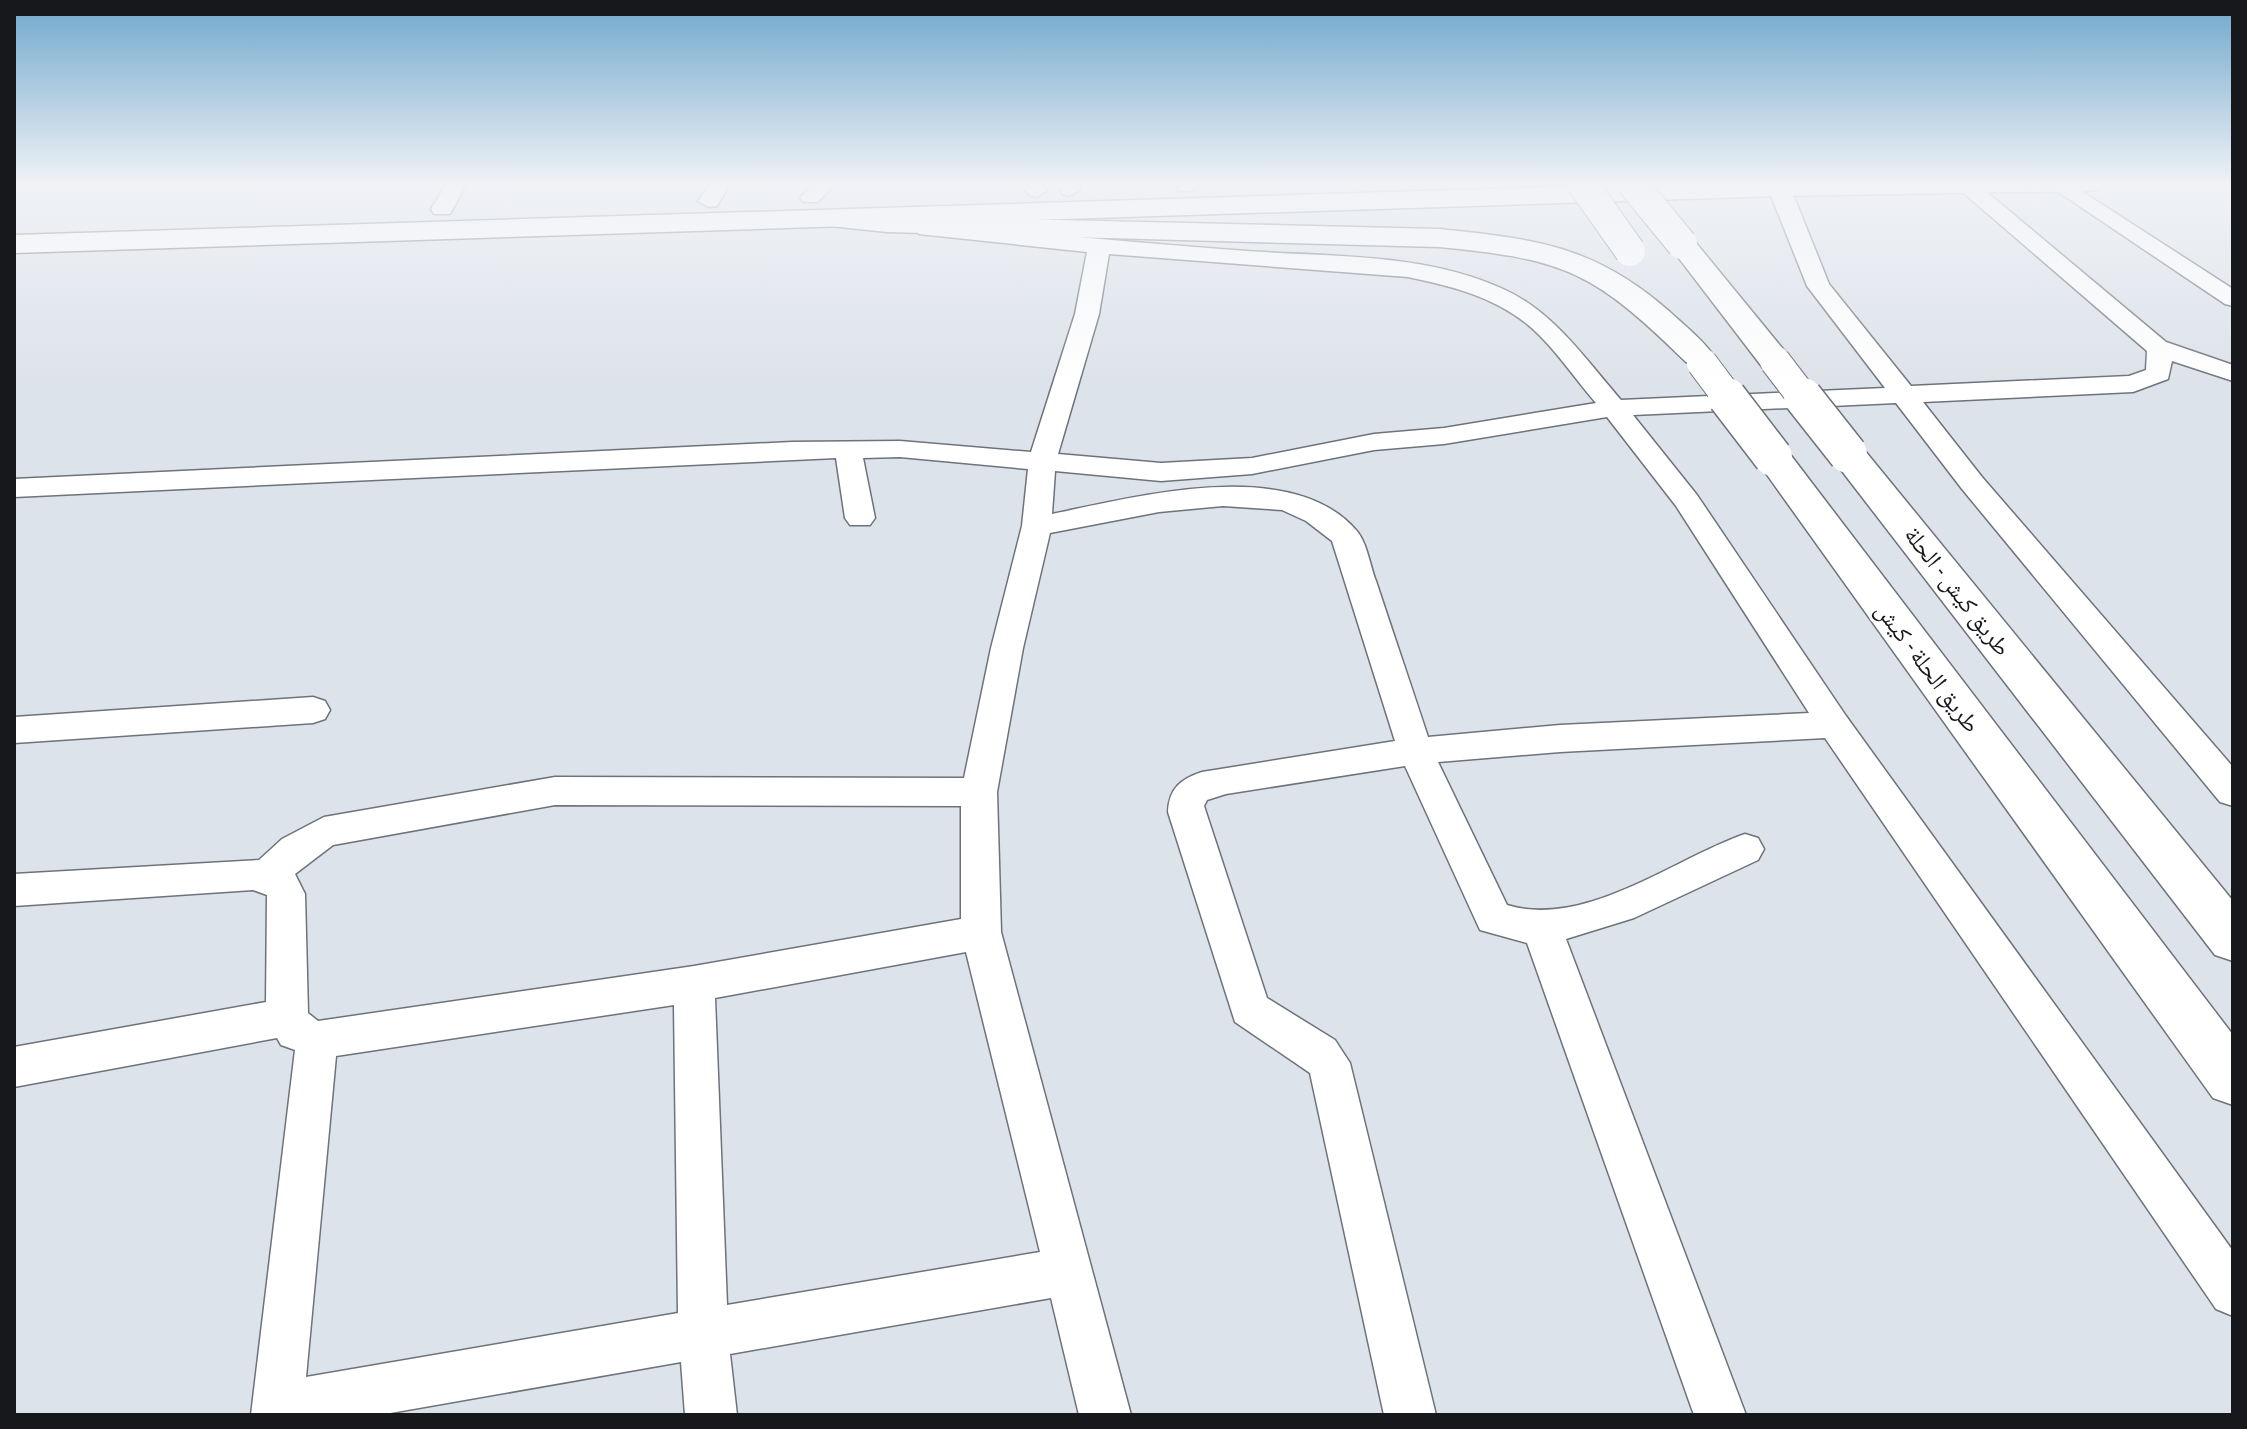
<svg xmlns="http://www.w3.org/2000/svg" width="2247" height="1429" font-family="'PT Sans Narrow','Noto Naskh Arabic',sans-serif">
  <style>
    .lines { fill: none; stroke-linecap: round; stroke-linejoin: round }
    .minor-casing { stroke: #6d7379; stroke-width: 3 }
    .major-casing { stroke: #6d7379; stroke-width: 3 }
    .highway-casing { stroke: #6d7379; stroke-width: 3 }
    .minor { fill: #fff; fill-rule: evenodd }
    .major { fill: #fff; fill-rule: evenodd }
    .highway { fill: #fff; fill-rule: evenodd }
    .highway-bridge-far1-casing { stroke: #6d7379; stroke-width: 32; stroke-linecap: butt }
    .highway-bridge-casing { stroke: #6d7379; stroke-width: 41; stroke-linecap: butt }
    .highway-bridge-far1 { stroke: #fff; stroke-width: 30 }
    .highway-bridge { stroke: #fff; stroke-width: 38 }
    .labels { text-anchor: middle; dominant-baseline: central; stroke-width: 6; stroke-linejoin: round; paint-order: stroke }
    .street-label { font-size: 24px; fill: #16181b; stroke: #fff }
  </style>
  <rect width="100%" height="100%" fill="#dde3ea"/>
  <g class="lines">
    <!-- minor casing -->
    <g class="minor-casing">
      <path id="minor" d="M447,183H467L450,214H434L431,209Z
        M711,183H731L717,206L709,207L698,201Z
        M814,183H836L818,202H804L800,198Z
        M1019,183H1040L1047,191L1036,197L1029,195Z
        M1060,183H1080V190L1069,196L1062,194Z
        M1177,183H1197L1193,191H1179Z
        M1783,183L1795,199L1829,284L1911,386L2129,376L2146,370L2147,351L1959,189L1957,183H1976L2166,342L2233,365V381L2172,361L2168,379L2133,392L1923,402L1982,477L2233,767V806L2220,802L1962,489L1896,403L1633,415L1697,495L1846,716L2233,1251V1316L2216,1309L1825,738L1560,752L1438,762L1507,905C1585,929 1675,858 1745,834L1758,838L1764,849L1758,860L1634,918L1566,939L1746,1415H1694L1527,943L1480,930L1405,766L1226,794L1207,800L1204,806L1267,998L1335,1040L1350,1063L1436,1415H1384L1310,1073L1235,1022L1168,812C1169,788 1181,779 1202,772L1395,741L1332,541L1306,521L1282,510L1223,506L1159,512L1050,533L1023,648L997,792L1001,932L1131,1415H1079L1051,1298L730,1354L737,1415H685L681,1362L379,1415H251L295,1050L281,1045L277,1038L14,1087V1047L266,1002L267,895L253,890L14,906V874L259,860L282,839L324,817L555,777L964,778L991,648L1022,526L1028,469L900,457L863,458L875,518L870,525H850L845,518L836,458L14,497V479L792,442L900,441L1031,452L1075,314L1087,252L919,234L916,229L919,224L927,222C1034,233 1140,243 1247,251C1331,257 1425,253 1503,289C1553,311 1586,360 1621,400L1885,388L1807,286L1768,188L1771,184ZM1109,254L1408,277C1451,286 1492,296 1527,324C1553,345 1574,378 1596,403L1444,428L1374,434L1252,458L1161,463L1058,454L1099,314ZM1607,417L1676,506L1809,713L1560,725L1428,737C1411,685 1393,633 1376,581C1370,566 1367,542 1356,530C1291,455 1135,497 1052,514L1055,471L1161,481L1252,474L1374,450L1444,444ZM555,805L961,806V919L694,966L318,1021L308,1013L305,894L295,874L333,845ZM966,952L1040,1252L727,1305L715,998ZM674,1005L678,1313L306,1377L336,1056Z
        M2045,183H2069L2233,289V306L2225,304Z
        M313,697L325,701L330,710L325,719L313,723L14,743V717Z"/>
    </g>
    <!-- major casing -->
    <g class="major-casing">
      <path id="major" d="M1681,183H2101L2098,189L2088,191L1778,196L14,253V235Z"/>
    </g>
    <!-- highway casing -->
    <g class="highway-casing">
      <path id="highway" d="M831,211L887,216L1439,229C1535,239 1594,245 1670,312C1684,325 1702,339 1713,355L1708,362L1697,365L1686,362C1594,272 1566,259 1439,247L887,232L821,225L817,219L821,213Z
        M1682,235L1692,238L1787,354L1791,361L1787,368L1775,371L1763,368L1668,244L1672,238Z
        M1848,443L1861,446L2233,901V961L2215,955L1835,462L1830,454L1835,446Z
        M1773,446L1786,449L2233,1035V1105L2213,1098L1760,465L1755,457L1760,449Z"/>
    </g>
    <!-- minor -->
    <use href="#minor" class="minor"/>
    <!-- major -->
    <use href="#major" class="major"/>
    <!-- highway -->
    <use href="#highway" class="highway"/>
    <!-- highway-bridge-far1 casing -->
    <g class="highway-bridge-far1-casing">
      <path id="highway-bridge-far1" d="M1582,183L1630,251
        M1632,183L1682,244
        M1775,361L1804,399
        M1702,363L1729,399"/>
    </g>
    <!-- highway-bridge casing -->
    <g class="highway-bridge-casing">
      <path id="highway-bridge" d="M1727,397L1773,457
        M1803,397L1848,454"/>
    </g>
    <!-- highway-bridge-far1 -->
    <use href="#highway-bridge-far1" class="highway-bridge-far1"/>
    <!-- highway-bridge -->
    <use href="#highway-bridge" class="highway-bridge"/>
  </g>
  <!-- sky -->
  <linearGradient id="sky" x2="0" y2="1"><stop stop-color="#6fa8cc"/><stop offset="0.48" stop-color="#f0f2f6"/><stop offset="1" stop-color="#f0f2f6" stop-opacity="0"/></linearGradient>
  <rect width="2247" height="383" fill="url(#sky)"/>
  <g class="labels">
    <!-- street labels -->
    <g class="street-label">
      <text transform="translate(1958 591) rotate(52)">طريق كيش - الحلة</text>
      <text transform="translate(1928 667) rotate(53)">طريق الحلة - كيش</text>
    </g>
  </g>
  <!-- border -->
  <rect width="2247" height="1429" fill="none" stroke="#16181b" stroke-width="32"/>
</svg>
